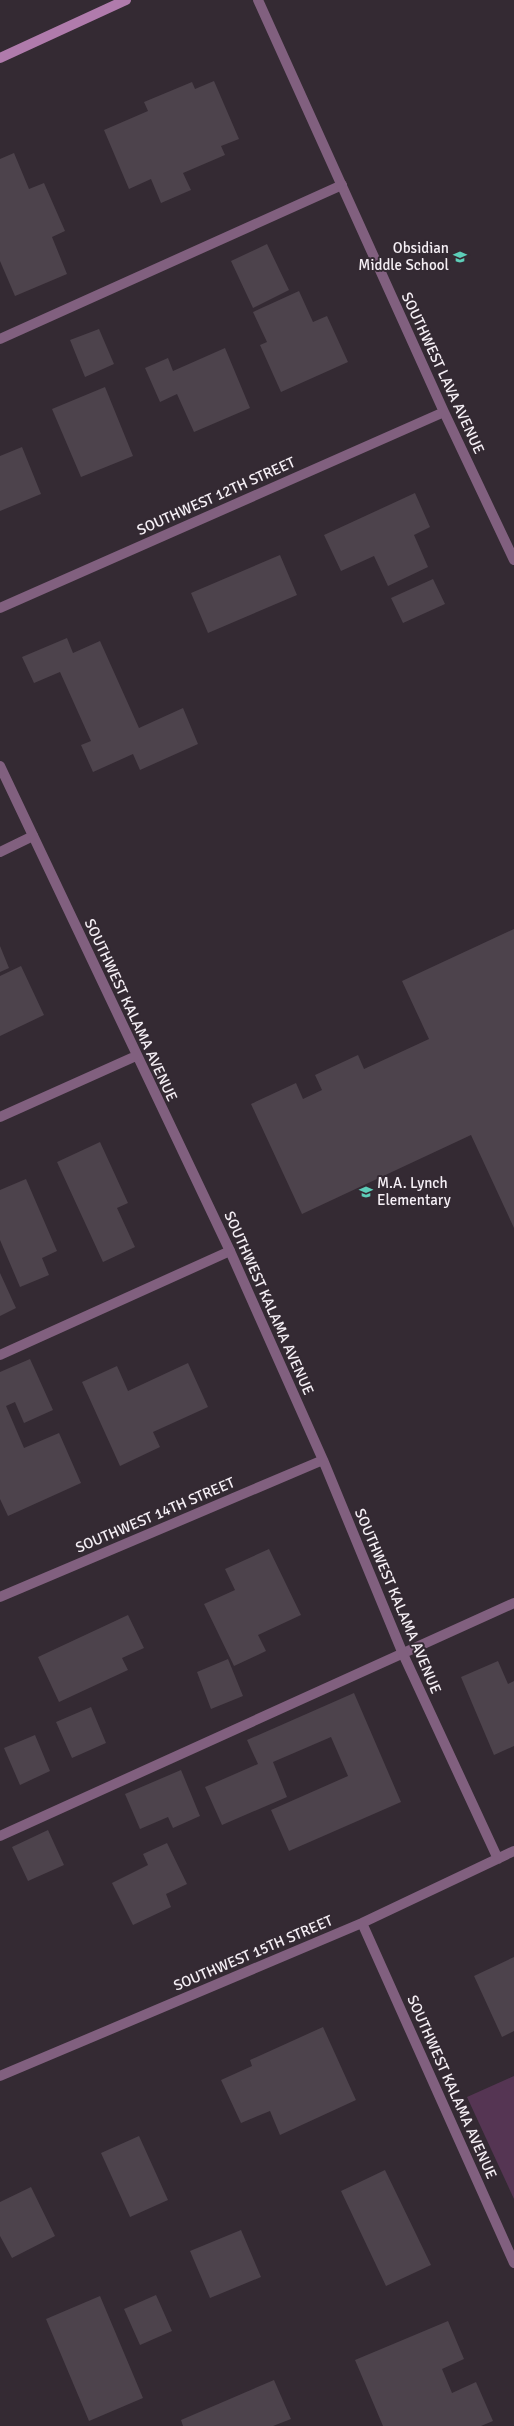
<svg xmlns="http://www.w3.org/2000/svg" width="514" height="2426" font-family="Signika,sans-serif">
  <style>
    .green { fill: #553553 }
    .building { fill: #4d434c }
    .lines { fill: none; stroke-linecap: round; stroke-linejoin: round }
    .service { stroke: #81607f; stroke-width: 10 }
    .minor { stroke: #81607f; stroke-width: 10 }
    .secondary { stroke: #b07bac; stroke-width: 10 }
    .labels { text-anchor: middle; dominant-baseline: central; stroke-width: 4; stroke-linejoin: round; paint-order: stroke }
    .poi-label { font-size: 15px; fill: #f5eff5; stroke: #342a33; text-anchor: end }
    .street-label { font-size: 15px; fill: #f5eff5; stroke: #342a33 }
  </style>
  <rect width="100%" height="100%" fill="#342a33"/>
  <!-- green -->
  <path class="green" d="M514,2076V2199L467,2097Z"/>
  <!-- building -->
  <path class="building" d="M214,81L239,139L221,146L225,155L183,173L191,190L161,203L151,179L129,189L104,130L148,111L144,102L192,82L195,89Z
    M14,153L29,189L44,183L65,231L52,237L67,274L15,296L0,261V159Z
    M267,244L289,290L253,308L231,261Z
    M299,291L313,322L327,316L348,362L281,392L260,345L267,342L253,312Z
    M99,329L114,364L85,377L70,340Z
    M225,348L250,408L194,432L177,394L160,402L145,368L168,358L173,371Z
    M105,387L133,456L81,477L52,409Z
    M22,447L41,494L0,511V456Z
    M415,493L430,527L414,535L428,567L388,586L374,556L341,571L324,535Z
    M280,555L297,595L208,633L191,593Z
    M433,579L445,604L403,623L391,598Z
    M67,638L73,653L100,641L139,728L183,708L198,744L140,770L133,754L93,772L81,745L91,741L60,672L34,683L22,657Z
    M514,929V1228L471,1135L302,1214L251,1104L296,1083L303,1099L322,1090L315,1075L358,1055L364,1069L429,1039L402,981Z
    M0,946L9,968L0,972Z
    M21,966L44,1015L0,1036V976Z
    M100,1142L128,1203L117,1208L135,1247L103,1262L57,1162Z
    M26,1179L57,1251L42,1258L49,1275L20,1287L0,1240V1190Z
    M0,1273L16,1308L0,1316Z
    M30,1359L53,1410L24,1423L15,1402L6,1406L24,1448L59,1433L81,1483L8,1516L0,1499V1372Z
    M188,1363L208,1407L153,1432L160,1447L120,1466L82,1382L117,1366L128,1391Z
    M269,1549L301,1615L258,1635L266,1651L234,1666L204,1604L235,1590L225,1569Z
    M128,1615L144,1648L122,1658L128,1670L59,1702L38,1657Z
    M228,1659L243,1696L211,1709L197,1672Z
    M498,1661L508,1684L514,1681V1746L494,1755L461,1677Z
    M354,1693L401,1802L289,1851L271,1810L348,1776L331,1737L273,1762L287,1797L222,1825L205,1787L258,1764L247,1740Z
    M91,1707L106,1743L72,1758L56,1722Z
    M35,1735L50,1771L20,1785L4,1748Z
    M181,1770L200,1816L173,1828L168,1817L140,1829L125,1794Z
    M48,1830L64,1865L28,1881L12,1847Z
    M167,1843L187,1884L166,1894L171,1907L133,1925L112,1883L148,1865L143,1854Z
    M514,1957V2031L502,2037L474,1976Z
    M323,2027L356,2100L280,2135L270,2111L241,2123L221,2080L252,2066L250,2060Z
    M139,2136L168,2200L130,2217L101,2153Z
    M385,2170L431,2265L386,2286L341,2191Z
    M31,2187L55,2236L12,2258L0,2236V2202Z
    M241,2230L261,2277L210,2298L190,2251Z
    M156,2295L172,2331L140,2345L124,2309Z
    M100,2296L143,2398L89,2421L46,2319Z
    M448,2321L464,2359L442,2369L452,2393L476,2382L493,2421L481,2426H383L355,2360Z
    M274,2380L291,2419L273,2426H183L181,2420Z"/>
  <g class="lines">
    <!-- service -->
    <path class="service" d="M0,339L342,185
      M0,852L33,836
      M0,1355L230,1251
      M0,1836L514,1603"/>
    <!-- minor -->
    <path class="minor" d="M258,0L444,412L514,560
      M0,608L444,412
      M0,766L230,1251L323,1460L403,1654L498,1859
      M0,1117L136,1056
      M0,1597L323,1460
      M362,1923L514,2263
      M0,2076L362,1923L514,1851"/>
    <!-- secondary -->
    <path class="secondary" d="M0,58L126,0"/>
  </g>
  <!-- icons -->
  <defs>
    <g id="school-bare" transform="scale(1.08)"><path d="M0-5L7-2L0 1L-7-2ZM-4 1L0 2.5L4 1V4Q0 6-4 4Z" fill="#5dceb9" stroke="#342a33" stroke-width="2.5" paint-order="stroke"/></g>
  </defs>
  <g fill-rule="evenodd">
    <use href="#school-bare" x="460" y="257"/>
    <use href="#school-bare" x="366" y="1192"/>
  </g>
  <g class="labels">
    <!-- poi labels -->
    <g class="poi-label">
      <text x="449" y="248">Obsidian<tspan x="449" dy="17">Middle School</tspan></text>
      <text x="377" y="1183" text-anchor="start">M.A. Lynch<tspan x="377" dy="17">Elementary</tspan></text>
    </g>
    <!-- street labels -->
    <g class="street-label">
      <text transform="translate(443 373) rotate(65)">SOUTHWEST LAVA AVENUE</text>
      <text transform="translate(216 496) rotate(-24)">SOUTHWEST 12TH STREET</text>
      <text transform="translate(131 1010) rotate(65)">SOUTHWEST KALAMA AVENUE</text>
      <text transform="translate(269 1303) rotate(66)">SOUTHWEST KALAMA AVENUE</text>
      <text transform="translate(155 1515) rotate(-23)">SOUTHWEST 14TH STREET</text>
      <text transform="translate(398 1601) rotate(67)">SOUTHWEST KALAMA AVENUE</text>
      <text transform="translate(253 1953) rotate(-23)">SOUTHWEST 15TH STREET</text>
      <text transform="translate(452 2087) rotate(66)">SOUTHWEST KALAMA AVENUE</text>
    </g>
  </g>
</svg>
